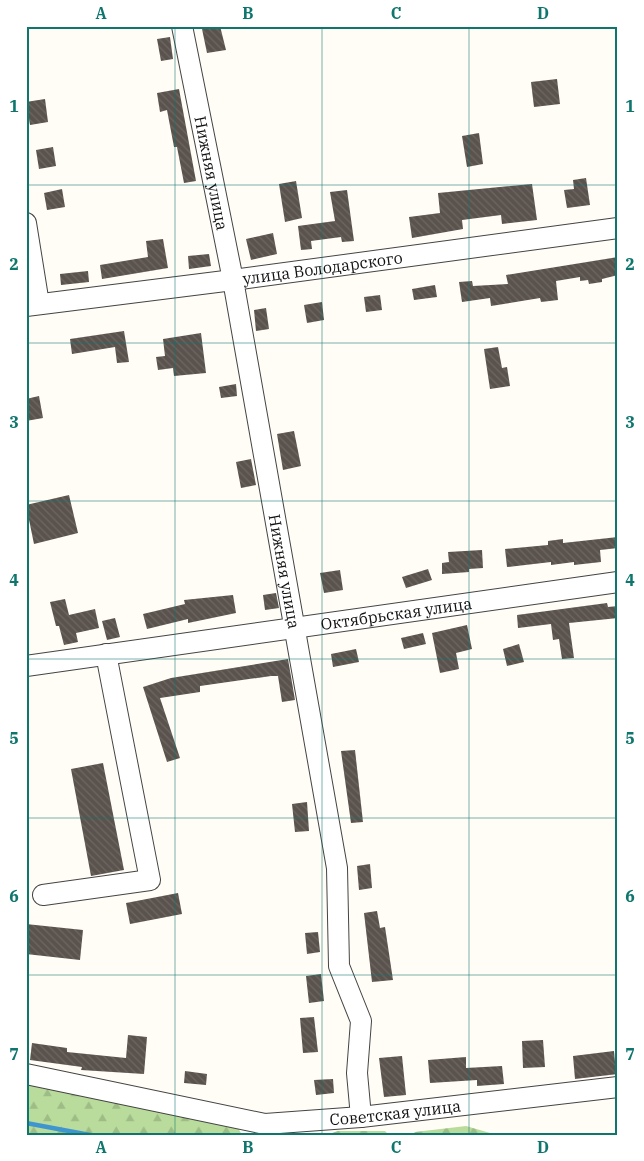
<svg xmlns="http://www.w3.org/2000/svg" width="644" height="1161" font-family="'IBM Plex Serif',serif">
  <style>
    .forest { fill: url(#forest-firs) }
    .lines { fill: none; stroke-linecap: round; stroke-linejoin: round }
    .stream { stroke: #3f96cf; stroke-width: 4.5 }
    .building { fill: url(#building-back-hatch) }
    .minor-casing { stroke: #444; stroke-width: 22 }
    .minor { stroke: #fff; stroke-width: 20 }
    .grid { fill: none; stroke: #0f766e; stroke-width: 1; stroke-opacity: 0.55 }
    .labels { text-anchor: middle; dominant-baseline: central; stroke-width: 5; stroke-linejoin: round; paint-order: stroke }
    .street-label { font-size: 16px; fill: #111; stroke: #fff }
    .neatline { fill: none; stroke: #0f766e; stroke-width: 2 }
    .grid-label { font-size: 16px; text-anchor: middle; font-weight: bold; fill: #0f766e }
  </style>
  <defs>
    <pattern id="forest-firs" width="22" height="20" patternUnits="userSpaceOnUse" patternTransform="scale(1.25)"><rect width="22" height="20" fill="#b9dc9c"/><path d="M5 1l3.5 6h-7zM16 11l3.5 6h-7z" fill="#9ebc85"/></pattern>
    <pattern id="building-back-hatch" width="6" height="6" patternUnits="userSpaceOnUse" patternTransform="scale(1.25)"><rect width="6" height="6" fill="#5a524d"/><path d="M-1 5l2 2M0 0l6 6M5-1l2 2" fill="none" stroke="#6d6662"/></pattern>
  </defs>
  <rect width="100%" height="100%" fill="#fffdf5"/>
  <!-- forest -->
  <path class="forest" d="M26,1083L237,1126L242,1135H26Z
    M466,1126L497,1135H411L415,1132Z
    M338,1131H385L389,1135H326Z"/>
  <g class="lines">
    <!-- stream -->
    <path class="stream" d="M26,1123L90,1135"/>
  </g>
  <!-- building -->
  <path class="building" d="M220,26L226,50L207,53L202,29Z
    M170,37L173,59L161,61L157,39Z
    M557,79L560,104L534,107L531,82Z
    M179,89L196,181L184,183L177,147H174L167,110L160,112L157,93Z
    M45,99L48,122L30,125L26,102Z
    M479,133L483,164L467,167L462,136Z
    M53,147L56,166L39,169L36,150Z
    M586,178L590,205L567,208L564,190L574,189L573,180Z
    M296,181L302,218L285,222L279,184Z
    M532,184L537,220L502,224L501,215L462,220L463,229L412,238L409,217L440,213L438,193Z
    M62,189L65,207L47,210L44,193Z
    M347,190L354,241L342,242L341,237L311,241L312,249L301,250L298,226L335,221L330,192Z
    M273,233L277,254L251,260L246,239Z
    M163,239L168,268L102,279L100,265L148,257L146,241Z
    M209,254L211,266L189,269L188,256Z
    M618,257V275L602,279V282L589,284L588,280L580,281V277L556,281L558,300L541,302L540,298L491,306L490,298L462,302L459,282L472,281L473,286L508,284L506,275Z
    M88,271L89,282L61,285L60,274Z
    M435,285L437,297L414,300L412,289Z
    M380,295L382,310L366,312L364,297Z
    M322,302L324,320L307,323L304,305Z
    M266,308L269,329L256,331L254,310Z
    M124,331L129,362L117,363L115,347L72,354L70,339Z
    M201,333L206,373L174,376L173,368L158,370L156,357L165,356L163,339Z
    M498,347L502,368L507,367L510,386L490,389L484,349Z
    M236,384L237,396L221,398L219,387Z
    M39,396L43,418L26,421V399Z
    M294,431L301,466L283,470L277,434Z
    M251,459L256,485L241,488L236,462Z
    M69,495L78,533L34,544L26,505Z
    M618,537V548L600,550L601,562L574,565V562L551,565V562L507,567L505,549L548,545V541L563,539V543Z
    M482,550L483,568L469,569V572L442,574V563L449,562L448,552Z
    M428,569L432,580L406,588L402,577Z
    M340,570L343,590L324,593L320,573Z
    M276,593L279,608L265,610L263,595Z
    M233,595L236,613L188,623V619L147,629L143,614L185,604L184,600Z
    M65,599L69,615L95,609L99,628L76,633L78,642L64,645L59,626H56L50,602Z
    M607,603L608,607L618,606V618L569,623L574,658L562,659L559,639L553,640L551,624L518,628L517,615Z
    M115,618L120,637L107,640L102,621Z
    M467,625L472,649L456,653L459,669L440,673L432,633Z
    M423,633L426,644L404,649L401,638Z
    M519,644L524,662L507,666L503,649Z
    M356,649L359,662L333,667L331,654Z
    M288,659L295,700L282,702L278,676H271L200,686V692L160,698L180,758L167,762L143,687L171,678Z
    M355,750L363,822L351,823L341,751Z
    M103,763L124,870L91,876L71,769Z
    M307,802L309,831L295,832L292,804Z
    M370,864L372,888L359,890L357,866Z
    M178,893L182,914L130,924L126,903Z
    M377,911L380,928L385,927L393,980L372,982L364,913Z
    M26,924L83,930L80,960L26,954Z
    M318,932L320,952L307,954L305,933Z
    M321,974L324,1001L309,1003L306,976Z
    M314,1017L318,1052L303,1053L300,1018Z
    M128,1035L147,1037L144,1074L81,1070L82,1067L30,1060L32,1043L67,1048V1052L126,1058Z
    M543,1040L545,1067L523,1068L522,1041Z
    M614,1051L615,1062H618V1074L575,1079L573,1056Z
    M402,1056L406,1095L384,1097L379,1058Z
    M466,1057V1068L502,1066L504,1084L477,1086V1080L430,1083L428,1060Z
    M185,1071L207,1074L206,1085L184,1083Z
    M333,1079L334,1093L316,1095L314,1080Z"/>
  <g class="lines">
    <!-- minor casing -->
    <g class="minor-casing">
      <g id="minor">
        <path id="s1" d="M182,26L233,280L337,868L339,966L361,1021L357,1073L361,1117"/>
        <path d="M26,223L39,304"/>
        <path id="s2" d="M26,306L233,280L618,228"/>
        <path id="s3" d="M26,666L618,582"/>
        <path d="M43,895L150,880L106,654"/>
        <path id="s4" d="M26,1074L265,1124L361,1117L618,1087"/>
      </g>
    </g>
    <!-- minor -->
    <use href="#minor" class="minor"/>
  </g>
  <!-- grid -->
  <path class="grid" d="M175,26V1135M322,26V1135M469,26V1135M26,185H618M26,343H618M26,501H618M26,659H618M26,818H618M26,975H618"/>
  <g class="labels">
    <!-- street labels -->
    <g class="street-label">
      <text stroke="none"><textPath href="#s1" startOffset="150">Нижняя улица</textPath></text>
      <text stroke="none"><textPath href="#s2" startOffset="299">улица Володарского</textPath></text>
      <text stroke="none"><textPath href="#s1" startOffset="555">Нижняя улица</textPath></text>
      <text stroke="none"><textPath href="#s3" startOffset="374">Октябрьская улица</textPath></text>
      <text stroke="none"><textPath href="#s4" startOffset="375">Советская улица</textPath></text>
    </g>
  </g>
  <!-- border -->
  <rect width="644" height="1161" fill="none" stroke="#ffffff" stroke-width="55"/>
  <rect x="28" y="28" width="588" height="1106" class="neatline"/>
  <g class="grid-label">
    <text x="101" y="19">A</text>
    <text x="248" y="19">B</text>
    <text x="396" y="19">C</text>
    <text x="543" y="19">D</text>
    <text x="14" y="112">1</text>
    <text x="630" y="112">1</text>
    <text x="14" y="270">2</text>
    <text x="630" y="270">2</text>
    <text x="14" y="428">3</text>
    <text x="630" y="428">3</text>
    <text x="14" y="586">4</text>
    <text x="630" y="586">4</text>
    <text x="14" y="744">5</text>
    <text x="630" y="744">5</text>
    <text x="14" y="902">6</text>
    <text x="630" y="902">6</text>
    <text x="14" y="1060">7</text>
    <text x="630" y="1060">7</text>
    <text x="101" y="1153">A</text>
    <text x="248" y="1153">B</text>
    <text x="396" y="1153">C</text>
    <text x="543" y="1153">D</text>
  </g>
</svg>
